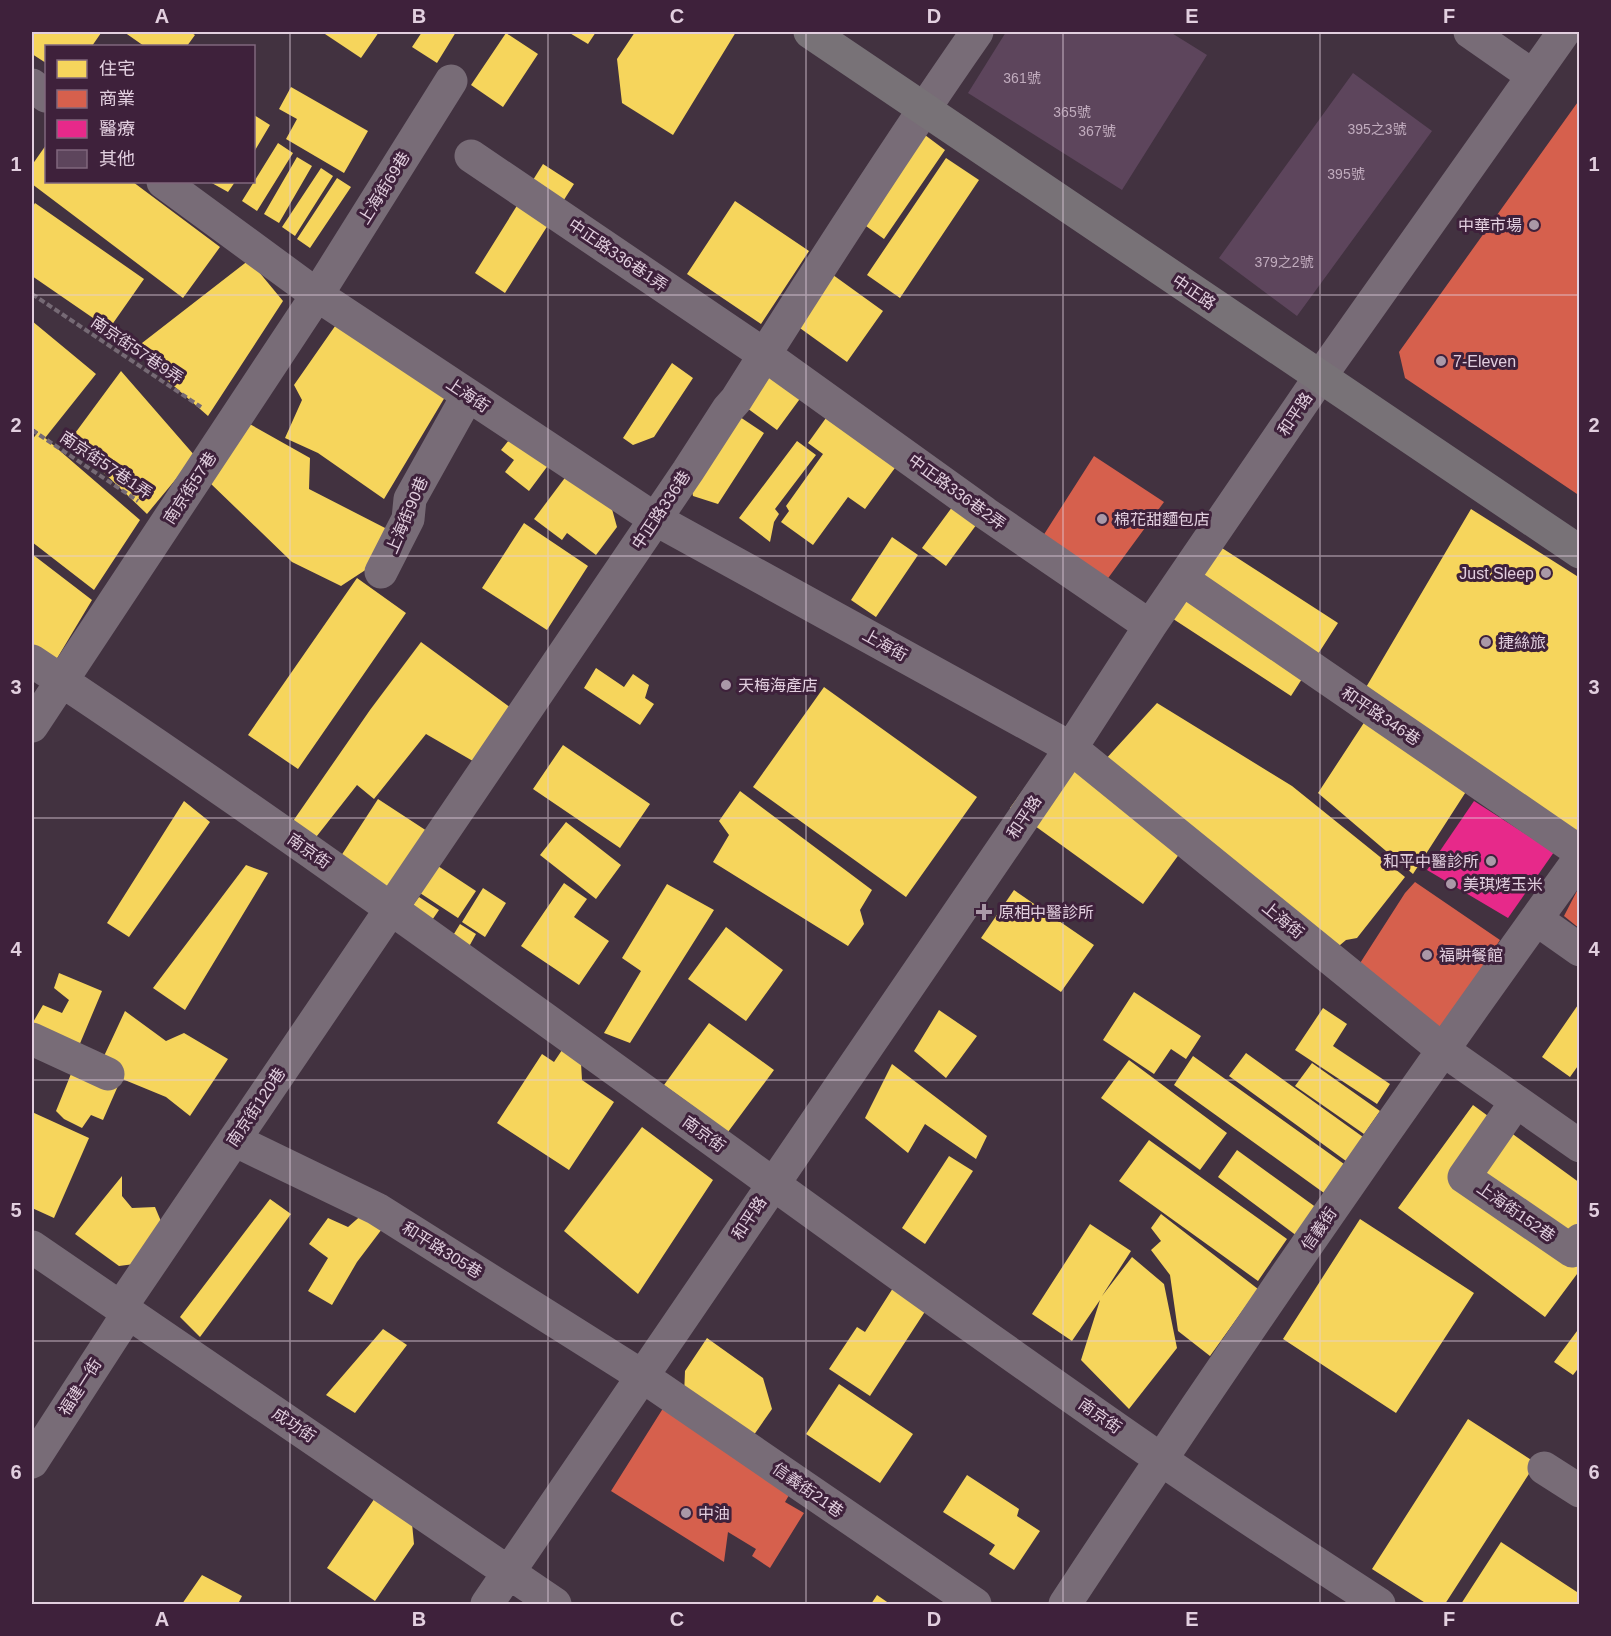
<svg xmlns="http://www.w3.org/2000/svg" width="1611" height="1636" font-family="Helvetica,'Noto Sans TC',sans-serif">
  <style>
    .homes { fill: #f6d55c }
    .shops { fill: #d6604d }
    .health { fill: #e7298a }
    .building { fill: #5d455c }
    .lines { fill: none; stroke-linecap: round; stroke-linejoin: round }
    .path { stroke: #766a75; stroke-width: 4; stroke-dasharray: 6 3; stroke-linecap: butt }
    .minor { stroke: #786c77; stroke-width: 33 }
    .major { stroke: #787277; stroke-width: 33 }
    .grid { fill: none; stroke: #e2cfdf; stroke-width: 1.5; stroke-opacity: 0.55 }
    .poi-dot { fill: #aa98a7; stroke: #3e213b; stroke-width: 2 }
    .labels { text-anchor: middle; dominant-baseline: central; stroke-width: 6; stroke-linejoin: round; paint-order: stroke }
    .number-label { font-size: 14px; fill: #c1acbe }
    .street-label { font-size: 16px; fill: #e2cfdf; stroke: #3e213b }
    .poi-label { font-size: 16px; fill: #e2cfdf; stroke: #3e213b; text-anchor: start }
    .neatline { fill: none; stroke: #e2cfdf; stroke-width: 2 }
    .grid-label { font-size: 20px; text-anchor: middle; font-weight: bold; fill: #e2cfdf }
  </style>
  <rect width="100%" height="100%" fill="#423240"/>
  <!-- homes -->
  <path class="homes" d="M32,32H99L101,33L92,46H46V63L32,54Z
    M124,32H190L195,35L187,46H144Z
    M322,32H379L361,58Z
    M422,32H456L437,63L412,47Z
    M568,32H596L588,44Z
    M635,32H736L673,135L622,103L617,59Z
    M506,33L538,54L503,107L471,85Z
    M291,87L368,131L344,173L286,139L297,119L279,109Z
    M254,115L270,125L254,152Z
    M921,132L945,150L884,239L841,208Z
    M278,143L293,153L257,211L242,201Z
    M46,145V182H133L220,247L183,298L32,184V165Z
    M297,157L312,166L279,223L264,214Z
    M946,158L979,180L900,298L867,275Z
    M543,164L574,184L505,293L475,273Z
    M321,168L333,176L295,236L282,227Z
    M337,178L351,187L310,248L297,239Z
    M210,182H235L228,192Z
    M735,201L809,251L761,324L687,274Z
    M35,203L144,279L109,329L32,276V208Z
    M249,260L283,301L208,416L133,350Z
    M822,267L883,311L847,362L786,318Z
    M340,319L448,392L384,499L318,453L285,438L302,400L294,385Z
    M32,321L96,374L45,438L140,520L94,590L32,542V440L38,432L32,427Z
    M772,350L813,381L777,430L736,400Z
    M672,363L693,378L654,437L633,445L623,438Z
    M121,371L195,456L147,514L70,440Z
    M728,409L764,433L718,504L693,496L688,471Z
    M831,411L900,461L865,509L848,497L813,545L781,522L789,511L786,506L823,454L808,443Z
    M528,416L561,448L529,491L505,472L514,460L501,450Z
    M248,423L310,458L309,489L389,530L370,567L341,586L292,562L209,482Z
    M797,441L816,455L775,509L779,514L774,522L770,542L739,518Z
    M570,471L610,502L617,527L596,555L567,533L562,540L534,519Z
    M961,495L985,513L946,566L922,548Z
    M1471,509L1580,578V825L1568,843L1469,787L1413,874L1318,793L1369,715L1355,706Z
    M524,523L588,566L547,630L482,588Z
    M892,537L918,555L876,617L851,600Z
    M1208,539L1338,623L1291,696L1161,611Z
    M32,554L92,600L53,665L32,648Z
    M357,578L406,613L298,769L248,735Z
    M421,642L515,711L485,768L426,734L374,799L357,785L313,841L291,824L370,710Z
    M596,668L624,687L633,674L649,685L645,698L654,704L640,725L584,688Z
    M824,687L977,797L906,897L753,787Z
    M1157,703L1292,786L1405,877L1357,938L1346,940L1333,951L1193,835L1143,904L1010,808L1046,758L1104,761Z
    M563,745L650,804L620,848L533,789Z
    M740,791L872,890L860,910L864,924L848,946L713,862L729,835L719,821Z
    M378,799L430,833L391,893L339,859Z
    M184,801L210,822L129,937L107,923Z
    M566,822L621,865L596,899L540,855Z
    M246,865L268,873L185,1010L153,988Z
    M438,866L476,891L458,918L420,893Z
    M564,883L587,899L574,917L609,941L579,985L521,946Z
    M667,884L714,910L630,1043L604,1033L641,971L622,958Z
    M483,888L506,903L485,937L462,922Z
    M1014,890L1094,945L1061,992L981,938Z
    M419,897L439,910L428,926L408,912Z
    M460,924L476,934L466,952L449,942Z
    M726,927L783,970L746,1021L688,979Z
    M59,973L102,991L76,1053L32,1024L43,1005L62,1013L69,1000L54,988Z
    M1134,992L1201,1036L1186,1059L1171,1049L1154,1074L1103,1040Z
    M1580,1002V1063L1570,1077L1542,1057Z
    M1323,1008L1347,1024L1333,1046L1390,1084L1377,1104L1295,1050Z
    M939,1010L977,1036L946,1078L914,1051Z
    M125,1011L166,1041L184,1033L228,1059L190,1116L166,1097L98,1069Z
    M709,1023L774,1070L728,1132L664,1085Z
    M562,1050L581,1063L582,1080L614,1102L569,1170L497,1123L542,1054L554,1062Z
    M1246,1053L1363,1137L1346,1161L1229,1076Z
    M1193,1056L1344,1164L1324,1193L1174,1085Z
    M1129,1060L1227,1133L1200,1170L1101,1098Z
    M1312,1063L1380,1111L1364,1134L1295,1086Z
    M75,1064L121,1079L103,1120L91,1115L82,1128L64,1119L56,1111Z
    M892,1064L987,1136L976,1159L925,1124L908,1153L865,1118Z
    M1473,1105L1580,1183V1270L1545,1317L1398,1208Z
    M32,1112L89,1138L54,1218L32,1208Z
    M642,1127L713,1180L638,1294L564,1231Z
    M1149,1140L1287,1239L1258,1281L1119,1181Z
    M1237,1150L1317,1208L1297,1236L1218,1177Z
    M949,1156L973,1171L925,1244L902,1228Z
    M122,1176V1196L132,1208L155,1207L168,1238L142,1263L119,1266L75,1234Z
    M270,1199L291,1214L200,1337L180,1317Z
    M364,1213L382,1229L357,1262L332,1305L308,1291L328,1258L309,1244L328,1218L348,1227Z
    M1161,1214L1258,1289L1210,1356L1178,1331L1170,1275L1151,1250L1161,1241L1151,1228Z
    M1360,1219L1474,1293L1396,1413L1283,1339Z
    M1090,1224L1131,1251L1102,1296L1132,1257L1164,1284L1177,1348L1129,1409L1081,1360L1100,1300L1072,1341L1032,1314Z
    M893,1288L926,1310L870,1396L829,1369L857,1327L865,1332Z
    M1580,1327V1366L1573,1375L1554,1362Z
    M383,1329L407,1345L355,1413L326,1395Z
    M707,1338L763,1378L772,1409L749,1442L684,1396L685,1371Z
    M839,1384L913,1434L880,1483L806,1434Z
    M1468,1419L1536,1463L1445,1604H1427L1372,1569Z
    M967,1475L1019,1509L1017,1516L1040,1531L1014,1570L989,1554L995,1545L943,1512Z
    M379,1492L411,1513L414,1544L375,1601L327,1568Z
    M1501,1542L1580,1594V1604H1461Z
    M202,1575L242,1596L238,1604H182Z
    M877,1595L890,1604H871Z"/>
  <!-- shops -->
  <path class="shops" d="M1580,99V496L1405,378L1399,352Z
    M1094,456L1164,502L1106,581L1043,536Z
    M1415,882L1500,940L1450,1017L1437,1029L1355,971L1405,893Z
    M1580,885V929L1564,916Z
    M667,1402L792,1490L785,1502L804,1513L770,1568L752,1556L756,1549L728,1532L724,1562L611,1491Z"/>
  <!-- health -->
  <path class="health" d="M1474,801L1554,852L1508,918L1427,870Z"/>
  <!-- building -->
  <path class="building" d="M1006,32H1170L1207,55L1122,190L968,93Z
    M1353,73L1432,131L1297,316L1219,258Z"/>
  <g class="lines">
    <!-- path -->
    <path class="path" d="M32,294L201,407
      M32,430L138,501"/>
    <!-- minor -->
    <path class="minor" d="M1470,32L1533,76
      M32,85L46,96
      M471,156L765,355L985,513L1150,626
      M163,182L317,295L655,519L1071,748L1443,1050L1580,1146
      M381,572L408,519L410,499L468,395
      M1182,579L1580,852
      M32,661C415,915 780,1196 1159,1458C1231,1508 1306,1556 1379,1604
      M32,726L317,295L451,81
      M1536,919L1580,950
      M32,1039L108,1074
      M1516,1102L1464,1177L1572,1251L1580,1240
      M234,1140L377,1209L642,1376L975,1604
      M32,1247L555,1604
      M121,1307L688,471L728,409L736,400C814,276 893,152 977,32
      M32,1462L129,1312
      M1544,1468L1580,1491
      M487,1604L1071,748L1150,626L1320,377L1564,32
      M1065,1604C1231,1352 1403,1103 1580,858"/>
    <!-- major -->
    <path class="major" d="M810,32L1580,552"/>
  </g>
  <!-- grid -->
  <path class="grid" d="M290,32V1604M548,32V1604M806,32V1604M1063,32V1604M1320,32V1604M32,295H1580M32,556H1580M32,818H1580M32,1080H1580M32,1341H1580"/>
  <!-- markers -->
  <g class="poi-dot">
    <circle cx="1534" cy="225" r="6"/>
    <circle cx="1441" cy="361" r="6"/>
    <circle cx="1102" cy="519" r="6"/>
    <circle cx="1546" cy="573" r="6"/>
    <circle cx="1486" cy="642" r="6"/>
    <circle cx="726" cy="685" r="6"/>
    <circle cx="1491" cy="861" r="6"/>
    <circle cx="1451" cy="884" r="6"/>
    <path d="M981 903h6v6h6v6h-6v6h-6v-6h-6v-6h6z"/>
    <circle cx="1427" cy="955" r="6"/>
    <circle cx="686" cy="1513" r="6"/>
  </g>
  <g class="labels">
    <!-- number labels -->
    <g class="number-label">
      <text x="1022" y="78">361號</text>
      <text x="1072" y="112">365號</text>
      <text x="1377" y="129">395之3號</text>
      <text x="1097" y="131">367號</text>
      <text x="1346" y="174">395號</text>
      <text x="1284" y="262">379之2號</text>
    </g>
    <!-- street labels -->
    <g class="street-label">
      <text transform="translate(384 188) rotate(-58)">上海街69巷</text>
      <text transform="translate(618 255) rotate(34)">中正路336巷1弄</text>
      <text transform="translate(1194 292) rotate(34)">中正路</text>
      <text transform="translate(137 350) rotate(34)">南京街57巷9弄</text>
      <text transform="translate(468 395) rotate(34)">上海街</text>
      <text transform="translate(1295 414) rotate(-56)">和平路</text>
      <text transform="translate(106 465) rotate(34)">南京街57巷1弄</text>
      <text transform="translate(190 488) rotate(-57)">南京街57巷</text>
      <text transform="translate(957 492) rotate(36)">中正路336巷2弄</text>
      <text transform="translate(661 510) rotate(-56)">中正路336巷</text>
      <text transform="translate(407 515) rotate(-67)">上海街90巷</text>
      <text transform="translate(885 645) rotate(29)">上海街</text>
      <text transform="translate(1381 716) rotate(34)">和平路346巷</text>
      <text transform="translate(1024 817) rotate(-56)">和平路</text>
      <text transform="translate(309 851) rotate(35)">南京街</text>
      <text transform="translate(1283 920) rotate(39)">上海街</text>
      <text transform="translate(256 1107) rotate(-56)">南京街120巷</text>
      <text transform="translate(704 1134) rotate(36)">南京街</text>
      <text transform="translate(1516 1212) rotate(35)">上海街152巷</text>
      <text transform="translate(749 1218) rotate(-56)">和平路</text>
      <text transform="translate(1319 1229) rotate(-55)">信義街</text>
      <text transform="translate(442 1250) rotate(32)">和平路305巷</text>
      <text transform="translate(80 1387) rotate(-57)">福建一街</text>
      <text transform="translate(1100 1416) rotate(35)">南京街</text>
      <text transform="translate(294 1425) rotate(34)">成功街</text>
      <text transform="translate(808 1490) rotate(35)">信義街21巷</text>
    </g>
    <!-- poi labels -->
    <g class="poi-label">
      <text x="1522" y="225" text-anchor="end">中華市場</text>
      <text x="1453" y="361">7-Eleven</text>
      <text x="1114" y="519">棉花甜麵包店</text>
      <text x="1534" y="573" text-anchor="end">Just Sleep</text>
      <text x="1498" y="642">捷絲旅</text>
      <text x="738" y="685">天梅海產店</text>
      <text x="1479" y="861" text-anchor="end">和平中醫診所</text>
      <text x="1463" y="884">美琪烤玉米</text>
      <text x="998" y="912">原相中醫診所</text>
      <text x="1439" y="955">福畊餐館</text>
      <text x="698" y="1513">中油</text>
    </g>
  </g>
  <!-- border -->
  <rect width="1611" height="1636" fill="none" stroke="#3e213b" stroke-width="66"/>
  <!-- legend -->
  <rect x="45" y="45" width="210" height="138" fill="#3e213b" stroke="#80677d" stroke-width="1.5"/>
  <rect x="57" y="60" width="30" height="18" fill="#f6d55c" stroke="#80677d" stroke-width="1.5"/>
  <text x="99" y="75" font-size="18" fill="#e2cfdf">住宅</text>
  <rect x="57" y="90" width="30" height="18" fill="#d6604d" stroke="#80677d" stroke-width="1.5"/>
  <text x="99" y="105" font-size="18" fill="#e2cfdf">商業</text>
  <rect x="57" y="120" width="30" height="18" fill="#e7298a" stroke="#80677d" stroke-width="1.5"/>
  <text x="99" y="135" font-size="18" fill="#e2cfdf">醫療</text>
  <rect x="57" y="150" width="30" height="18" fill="#5d455c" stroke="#80677d" stroke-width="1.5"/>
  <text x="99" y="165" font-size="18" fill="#e2cfdf">其他</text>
  <rect x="33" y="33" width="1545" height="1570" class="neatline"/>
  <g class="grid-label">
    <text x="162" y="23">A</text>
    <text x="419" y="23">B</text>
    <text x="677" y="23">C</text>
    <text x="934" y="23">D</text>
    <text x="1192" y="23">E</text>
    <text x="1449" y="23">F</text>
    <text x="16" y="171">1</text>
    <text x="1594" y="171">1</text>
    <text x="16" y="432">2</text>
    <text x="1594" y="432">2</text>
    <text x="16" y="694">3</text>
    <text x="1594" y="694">3</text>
    <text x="16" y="956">4</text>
    <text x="1594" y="956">4</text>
    <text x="16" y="1217">5</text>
    <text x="1594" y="1217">5</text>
    <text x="16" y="1479">6</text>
    <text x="1594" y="1479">6</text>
    <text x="162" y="1626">A</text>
    <text x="419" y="1626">B</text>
    <text x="677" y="1626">C</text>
    <text x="934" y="1626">D</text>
    <text x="1192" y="1626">E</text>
    <text x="1449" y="1626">F</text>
  </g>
</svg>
